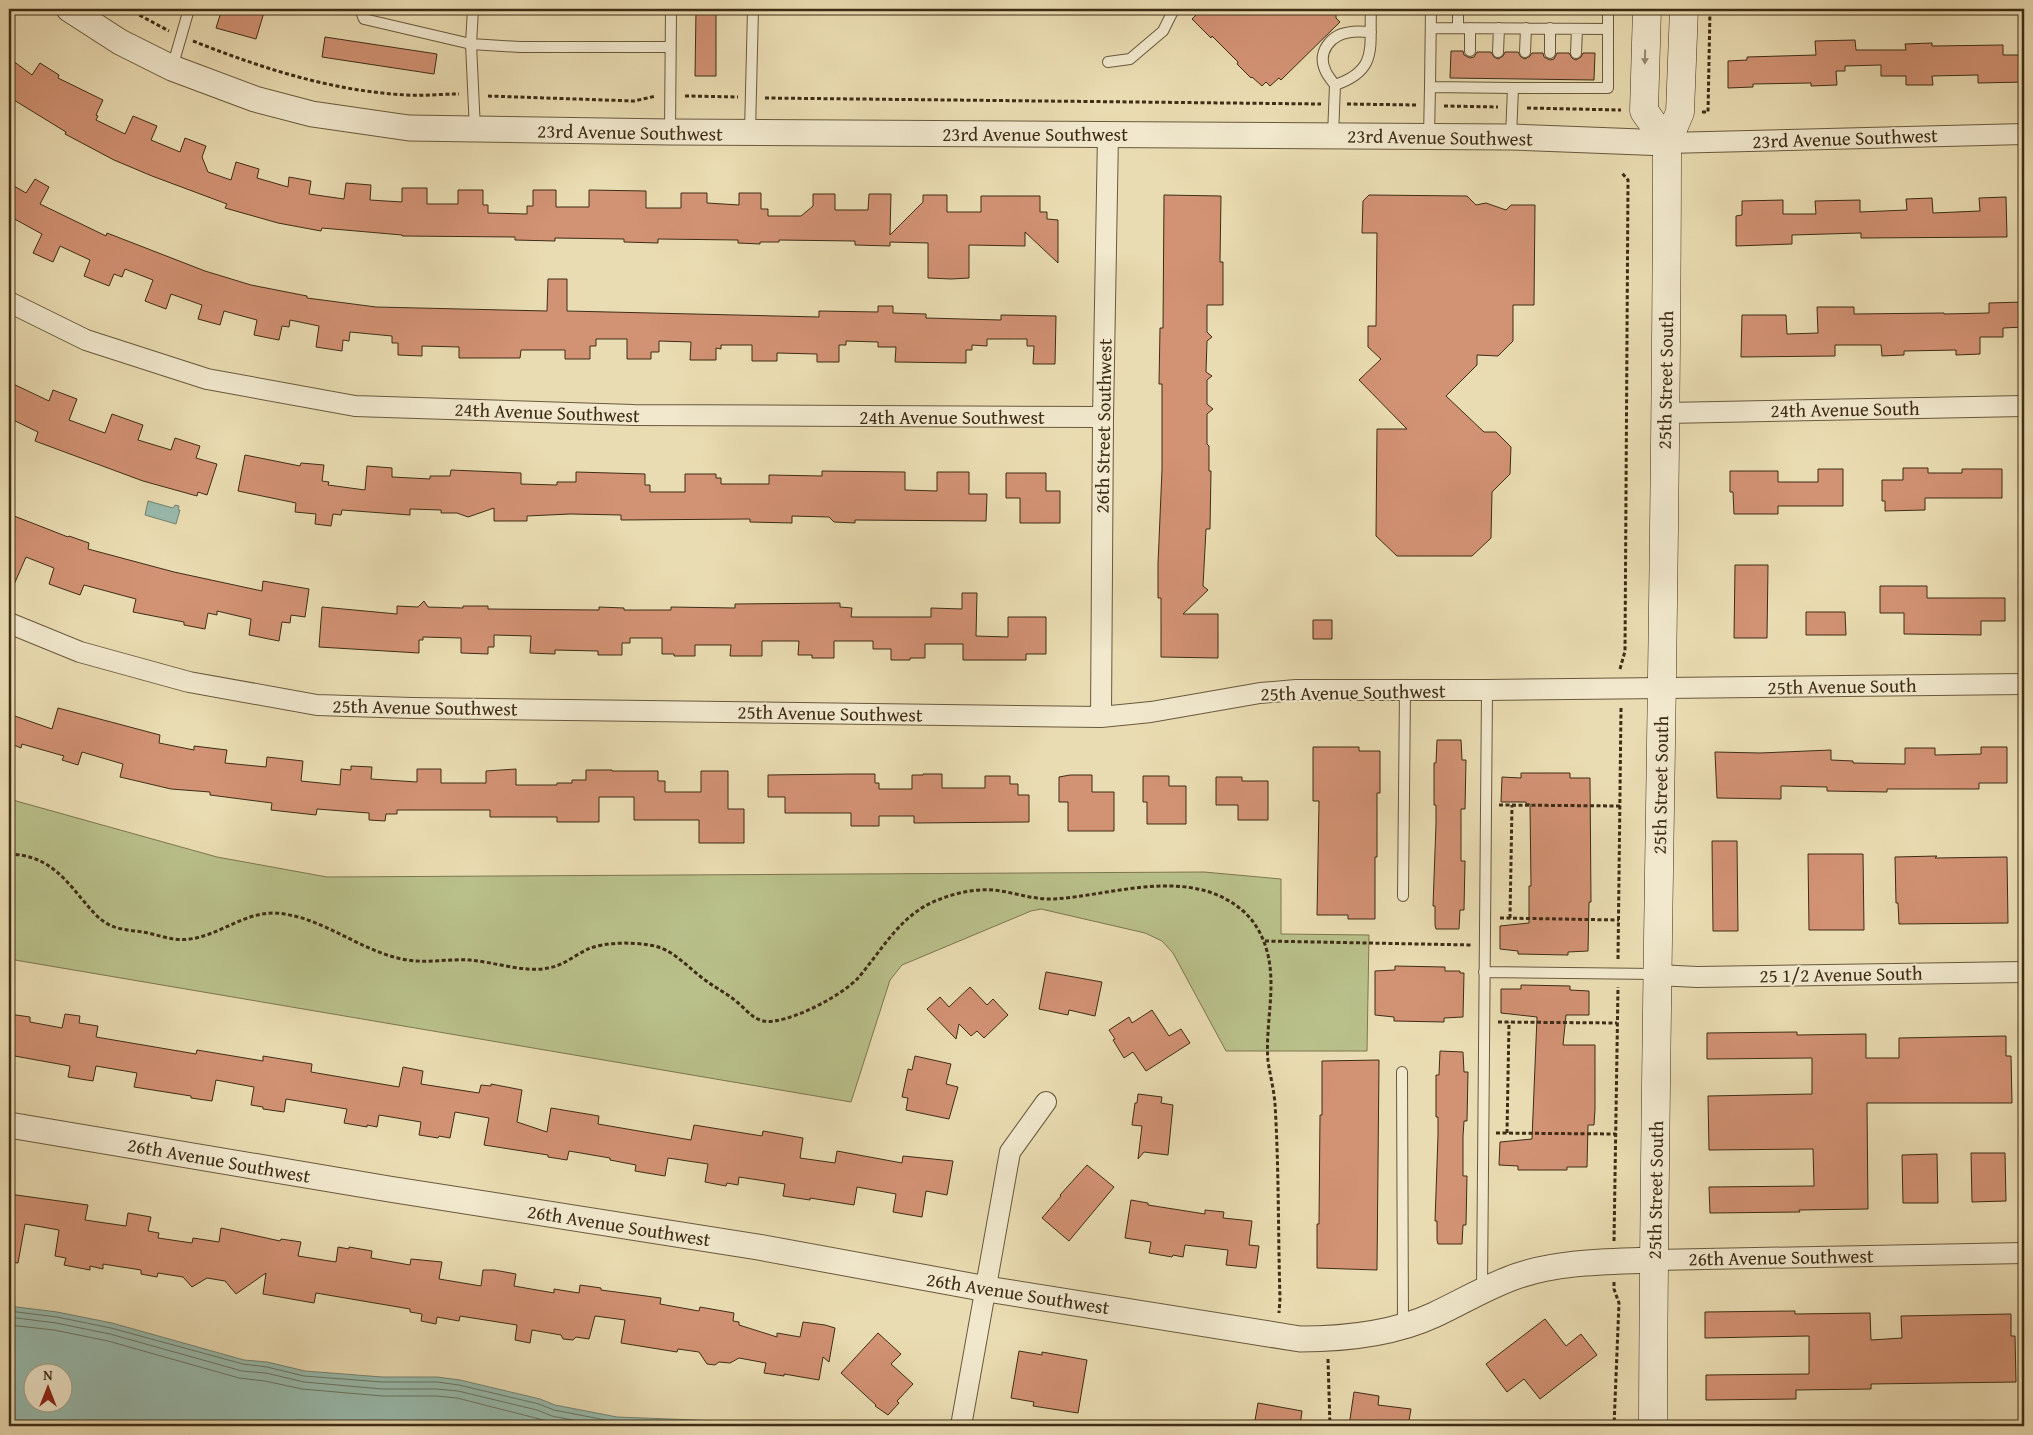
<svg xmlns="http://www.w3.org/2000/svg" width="2033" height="1435" font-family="'Gentium Book Plus',serif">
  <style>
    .green { fill: #b9c08a; stroke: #7c7650 }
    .water { fill: #98bbae; stroke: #748271; fill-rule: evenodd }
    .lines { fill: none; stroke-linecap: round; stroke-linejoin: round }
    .shore { stroke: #6b7462; stroke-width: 1 }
    .building { fill: #d29274; stroke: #3e2d15 }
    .service-casing { stroke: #69593c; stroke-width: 12 }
    .minor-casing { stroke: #69593c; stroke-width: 22 }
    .tertiary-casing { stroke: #69593c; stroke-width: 27 }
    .secondary-casing { stroke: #3e2d15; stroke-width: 29 }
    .path { stroke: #3e2d15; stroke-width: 3; stroke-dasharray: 4 2.5; stroke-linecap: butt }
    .service { stroke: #f1e8cd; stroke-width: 10 }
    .minor { stroke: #f1e8cd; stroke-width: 20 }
    .tertiary { stroke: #f1e8cd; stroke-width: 25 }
    .secondary { stroke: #f1e8cd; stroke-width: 28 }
    .oneway { fill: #988a71 }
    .labels { text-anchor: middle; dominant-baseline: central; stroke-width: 4; stroke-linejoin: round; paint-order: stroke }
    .street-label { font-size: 19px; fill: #3e2d15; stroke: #f1e8cd }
  </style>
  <rect width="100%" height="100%" fill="#eadcb2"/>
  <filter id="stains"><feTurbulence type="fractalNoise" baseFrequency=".004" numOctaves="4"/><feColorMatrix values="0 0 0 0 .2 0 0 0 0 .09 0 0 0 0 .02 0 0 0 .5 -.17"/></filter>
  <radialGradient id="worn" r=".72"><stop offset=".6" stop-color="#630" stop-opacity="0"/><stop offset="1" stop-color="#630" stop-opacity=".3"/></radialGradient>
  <!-- green -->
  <path class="green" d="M9,799L217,857L327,877L1204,872L1281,879V934L1369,935L1367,1051H1226L1173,953L1162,941L1145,933L1041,909L1031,911L902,965L890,980L851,1102L9,959Z"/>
  <!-- water -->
  <path class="water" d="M148,501L173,508L175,505L179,506L178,510H180L176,524L145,515Z
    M9,1306L57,1312L112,1323L244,1360L267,1362L305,1371L382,1377H437L460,1380L540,1399L555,1405L617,1417L696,1420L744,1424L747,1426H9ZM32,1372H62V1402H32Z"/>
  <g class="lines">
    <!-- shore -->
    <path class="shore" d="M9,1311L57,1317L111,1328L243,1364L267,1367L304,1376L382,1382H437L459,1385L539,1404L554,1410L616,1422L713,1426
      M9,1317L56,1323L110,1334L242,1371L266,1373L304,1382L382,1389H436L458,1391L537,1410L552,1416L603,1426
      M9,1325L54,1330L108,1341L239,1378L265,1381L302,1389L382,1396H436L457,1398L567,1426"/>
  </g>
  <!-- building -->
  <path class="building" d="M222,9H265L256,39L216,28Z
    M696,9H716V76H695Z
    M1196,9H1336V18L1340,22L1281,80L1279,78L1270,86L1266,82L1262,86L1252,77L1251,78L1237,64L1238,62L1212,36L1211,38L1192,19L1196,15Z
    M325,37L437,54L434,74L322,57Z
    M1855,40L1856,50H1906L1905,44L1932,43V46L2003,45V55H2024V82L1978,83V75L1932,76L1933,85H1906V76H1881V65L1845,66V71H1836L1837,85L1811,86V83L1753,84V87L1728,88V61L1747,60V57L1816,55L1815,41Z
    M1451,51H1463L1464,55L1470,58L1474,57L1477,52H1491L1494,57L1498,59L1503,56L1505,52H1518L1521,57L1525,59L1530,56L1532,53H1543L1544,57L1550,60L1554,59L1557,53H1569L1572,58L1576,60L1581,57L1583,53H1595L1594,80L1450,78Z
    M9,58L32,75L40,63L59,75L58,78L103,100L96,115L98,116L96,120L125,134L133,116L157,126L151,140L180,152L185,138L206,146L202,157L208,172L231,180L236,162L259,169L257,178L288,187L289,177L311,181L309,194L344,199L346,183L371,185L370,200L402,202V188H427V204H458V190H483V205H488V213L527,214V206H533V190H556V207H589V190L646,191V208H681V193H707V203L739,205V193H761V209H768V216H801L813,206V194H835V210H868L869,194H891L890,235L923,202V195H947V212H981V196H1040V212H1047V219L1058,220V263L1025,232V246L969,245V278L951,279L928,278V243L890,242V246L855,245V241L779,240V242H760V244L738,243V240L658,239V243L624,242V239L555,238V241L515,240V237L402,236V235L322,228L321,231L278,223L225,208L227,204L152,176L114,160L65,134L66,132L9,97Z
    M35,179L49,187L40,204L106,236L107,233L205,271L251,285L307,296V298L376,307L547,311L548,279H567V311L819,317V311L878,312V306H893V313L926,314V318L1001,320V315L1056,316L1055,364H1033L1034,346H1027V339H987V346L972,345V350H966V363L895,362L896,347H878V342L846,341V345H839V362H817V354L777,353V361H752V345H721V349L716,348V360H690L691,342L659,341V352H651V359H627V339H596V346H590V359H565V350H521L520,358H459V347L422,346V356L398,355V343H392V336L350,332L349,341L343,340L342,351L316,347L319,326L290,320L289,327L282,326L279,340L254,335L257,320L224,311L220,325L198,319L202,305L171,294L166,309L145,301L153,280L125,269L122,277L114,274L109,286L84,276L90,260L60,246L53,262L33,253L42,234L9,216V183L26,193Z
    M1164,195L1221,196L1220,262H1223V305H1207V332L1212,337L1207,341L1206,372L1212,376L1207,380V404L1213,409L1207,414V444L1209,446V471H1211L1210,529H1206L1203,586L1208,590L1183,614H1218V658L1161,657V598H1158V564L1162,470V384H1159L1160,328H1163Z
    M1369,195L1467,196L1476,205L1486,203L1506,210L1511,205H1535L1534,305H1513V341L1498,356L1477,355V365L1446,396L1484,432H1496L1511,447L1510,474L1492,492L1491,538L1472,556H1397L1376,536L1377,429H1407L1359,380L1381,359L1368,347V326H1376L1377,233H1362L1363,201Z
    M2006,197L2007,237L1861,238V233L1792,235V244L1736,246V216L1742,215V201L1783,200V214H1816L1815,201L1860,200V212L1907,210L1906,199L1932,198L1933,213L1980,211L1979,198Z
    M2024,302V327L2003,328V337H1980V354L1956,355V350L1904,351V355L1882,356L1881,345H1835V356L1741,357L1742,315H1786L1787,334L1818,333L1817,307H1854V314L1944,313V314L1989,313V303Z
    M9,382L49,401L53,390L77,399L69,420L105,433L112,414L143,425L138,440L171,450L175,438L200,446L196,458L217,464L207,495L198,492L197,496L143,481L35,441L38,432L9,418Z
    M245,455L300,466L301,463L324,465L322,481L329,482L328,485L365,490L367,466L392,468V477L430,479V476H450L451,470L521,473V484L557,485V482H576V472L645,474V485H650V492H685V474H716V478H721V484H769V475L822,476V471L905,472V490L937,491V472H969V494H987L986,521L855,520V523L834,522L829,517L792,516V523L750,522V519L621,520V515L570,514L527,516V521H494V508L468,517L457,513H441V510L410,509V515L342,510L341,515L333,514L331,526L315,524L316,514L295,512L296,503L238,491Z
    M1903,468H1928V473H1962V469H2002V498H1925V510L1885,511V501H1882V480H1903Z
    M1818,469H1843V506H1778V514H1734L1733,492H1730V471H1778V482H1818Z
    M1006,473H1046V491H1060V523H1020V498H1006Z
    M9,514L68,537L69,536L89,543L88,549L174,572L262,591L263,581L309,589L305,617L291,615L290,623L282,622L279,641L249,635L251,619L217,611V615L208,613L205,629L184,625V622L133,612L136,599L84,585L80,595L49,584L54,568L26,557L9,596Z
    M1735,565H1768L1767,638H1734Z
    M1880,586H1927V598H2005V621H1981V635L1904,634V613H1880Z
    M962,593H977L976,636L1008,637V617H1046V654H1026V660H963V644H925V658H910V660H891V649H873V641H834V658H812V655H798L799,641H762V656H730L731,645H695V656H674V654H662V638H630V643H622V655H598V651L555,650V654L530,653L531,636L494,635V647H488V654L461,653V638L423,637V640H419V653L319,647L322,607L397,614V606L418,607L424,601L428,607L463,608V606H488V609L599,610V607L624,608V610H671V607L735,608V604L840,603V607L852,608L851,617H931V608L962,609Z
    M1806,612H1845L1846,635H1806Z
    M1313,620H1332V639H1313Z
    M58,708L160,735L159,743L194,750V746L227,750L225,763L266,767L267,757L303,761L301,781L340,785L341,769L351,770V766L372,767L371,779L417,782V769H441V783H486V771L516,769V785H557V783H572V780H586V770H612V771H658V781H665V792H701V771H728V809H744V843H699V820H634V797H599V822H557V817H490V810H397V814H386L385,821L369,820V813L317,809L316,815L271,810L272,803L210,795V792L171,789L120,777L123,764L82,752L78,765L62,760L64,756L22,744L21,748L9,743V714L52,729Z
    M1437,740H1461L1462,760H1466L1465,809H1461V861H1465L1464,910H1460L1459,929H1436L1435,925V906H1433L1436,824V805H1434V763H1436Z
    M1313,747H1359V751H1380V793H1377V857H1375V919H1348V915H1317L1319,801H1313Z
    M1981,747H2007V783H1979V789H1887V792L1827,791V787L1781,786V799L1717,798L1715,752L1760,753L1831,750V760L1853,761V763L1905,764V748H1935V755L1981,754Z
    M1521,773H1570V778H1590L1591,902H1589L1588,951L1568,952V955L1518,954V951L1500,949V926L1529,923V886H1531L1530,804H1526V802H1501L1502,777L1521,778Z
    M850,774H875V783H879V789H912V775H923V774H942V788H985V776H1010V784H1018V795H1029V822L914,823V816H879V826H851V813H785V797H768V775Z
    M1070,775H1092V792H1114V831H1068V802H1059V777Z
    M1143,776H1169V786H1186V824H1147V802H1143Z
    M1216,777H1242V781H1268V820H1238V805H1216Z
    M1712,841H1737L1738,931H1713Z
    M1808,854H1863L1864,930H1809Z
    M1937,856L1935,858L2007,857L2008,923L1899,924L1898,903H1896L1895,857Z
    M1395,966L1445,967V971H1460V973H1464L1463,1017L1444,1018V1022L1394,1021V1017L1375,1015V971L1395,970Z
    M1046,972L1102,982L1095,1016L1069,1010L1068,1015L1039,1009Z
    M1521,985L1570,986V990L1589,991V1015H1566L1563,1045H1595V1109L1594,1125H1588L1587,1167H1567V1170H1518V1166L1499,1165L1500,1142L1532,1139L1537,1017L1501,1013V989H1521Z
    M970,987L987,1005L993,999L1008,1015L984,1038L977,1031L971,1036L959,1024L956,1039L927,1009L940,997L949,1007Z
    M1152,1010L1169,1036L1181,1029L1190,1043L1146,1071L1133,1052L1124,1058L1113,1040L1115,1039L1109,1030L1129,1017L1132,1023Z
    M9,1014L30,1017V1022L62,1028L65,1014L80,1016L79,1023L98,1026L96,1037L196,1054L197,1050L263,1061V1056L312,1064L311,1072L399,1087L403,1067L423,1071L421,1084L479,1093L481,1085L491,1086V1084L522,1090L517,1122L547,1132L551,1108L599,1116L598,1124L691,1140L694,1125L762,1136L763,1131L803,1138L800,1158L835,1163L837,1151L902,1163L903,1156L953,1161L947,1195L926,1191L922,1217L893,1212L896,1194L857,1187L854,1205L810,1198V1200L783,1196L785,1184L739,1177L738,1185L727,1183L726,1186L705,1182L708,1164L668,1158L665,1176L635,1171L636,1165L610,1160V1158L569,1151L567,1160L548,1157V1155L484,1145L489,1118L455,1112L450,1138L439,1136L438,1138L419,1135L421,1122L379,1115L377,1127L367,1125V1127L344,1123L347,1109L286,1099L284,1112L263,1109V1107L251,1105L254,1087L216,1080L212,1101L191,1098V1096L134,1087L137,1073L96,1066L93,1081L68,1077L70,1066L9,1055Z
    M1797,1032V1035L1866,1034V1058H1899V1038L2006,1036V1056H2011L2012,1103H1867L1868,1209L1799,1210L1800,1212L1710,1213L1709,1187L1814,1186L1813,1149L1709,1150L1708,1096L1812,1094V1058L1707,1059V1033Z
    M1440,1051L1463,1052L1464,1072H1468L1467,1121H1464L1463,1136V1176H1467L1466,1225H1463L1462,1244H1438L1437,1240V1221H1435L1438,1136V1117H1436V1075H1439Z
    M915,1056L951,1064L946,1084L958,1087L949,1119L906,1110L908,1098L902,1097L908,1069L912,1070Z
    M1379,1060L1377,1270L1317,1268V1224H1319L1320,1115H1322V1061Z
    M1138,1094L1162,1097L1161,1103L1173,1105L1168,1155L1144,1152L1138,1159L1142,1126L1132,1125L1135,1103H1137Z
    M1971,1153H2005L2006,1201L1972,1202Z
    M1937,1154L1938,1203H1903L1902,1155Z
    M1087,1165L1114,1187L1069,1241L1042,1218L1061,1196L1060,1195Z
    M9,1194L88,1205L85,1220L126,1226L128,1213L151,1217L148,1231L159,1233L158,1238L192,1243L193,1238L219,1242L221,1228L280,1241L281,1239L301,1242L298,1256L336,1262L338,1247L349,1249V1247L372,1251L371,1258L410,1265L411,1259L442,1262L439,1279L481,1286L483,1270H494L516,1274L514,1286L554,1293V1289L579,1293L580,1285L601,1288V1290L661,1298L660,1304L699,1311L700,1307L734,1313L733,1321L739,1322V1325L777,1337V1333L800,1337L803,1322L825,1325L835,1328L829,1362L823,1357L819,1380L784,1374V1376L764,1373L766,1363L739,1358L730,1363L719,1362L715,1365L707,1364L699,1352L678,1349L677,1352L621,1343L625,1320L595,1316L589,1339L576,1337L573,1340L563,1339L561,1335L532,1330L530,1343L515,1340L517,1325L460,1316L459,1321L437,1317L436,1324L421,1321L422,1314L410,1312V1309L316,1293L314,1303L263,1294L266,1273L236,1294L225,1281L207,1278L192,1287L183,1277L158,1273L157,1277L141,1274V1270L103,1264V1269L90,1266V1270L64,1265L66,1258L55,1256L59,1230L25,1224L18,1263L9,1262Z
    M1131,1200L1148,1203V1205L1205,1214V1210L1224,1212L1223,1218L1252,1221L1249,1245L1259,1246L1256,1268L1226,1265L1228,1250L1185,1245L1183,1257L1173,1255L1172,1257L1149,1253L1151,1242L1125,1238Z
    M1795,1311V1314L1870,1313L1871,1340L1902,1338L1901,1316L2011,1314V1336H2015L2016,1382L1871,1384V1389L1796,1390V1399L1706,1400V1375L1809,1374V1336L1705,1338V1312Z
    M1545,1319L1566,1346L1581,1334L1597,1355L1540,1399L1524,1379L1507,1392L1486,1364Z
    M878,1333L901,1354L891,1364L913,1384L897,1401L899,1403L888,1415L875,1406L876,1405L841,1373Z
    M1019,1351L1042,1355V1352L1087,1360L1078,1413L1033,1406L1034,1402L1011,1398Z
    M1354,1392L1379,1396L1378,1405L1411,1409L1408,1426H1349Z
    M1258,1403L1302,1411L1300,1426H1254Z"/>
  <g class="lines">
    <!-- service casing -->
    <g class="service-casing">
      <path id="service" d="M360,9L364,19L471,44L520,47H670
        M473,9L471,44L475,130
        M1458,9V28
        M1431,28L1608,29
        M1470,51V28
        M1498,52L1499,28
        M1525,52L1526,28
        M1550,53V28
        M1576,53L1577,29
        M1108,62L1130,59L1163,31L1174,9
        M172,68L189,9
        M1335,85C1332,81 1328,76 1326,72C1316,52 1331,34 1351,32C1357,31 1364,32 1371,32
        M1430,87L1431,9
        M1513,88H1608V9
        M670,132L671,9
        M750,132L753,9
        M1333,136L1335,85C1379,70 1369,47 1371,9
        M1429,136L1430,87L1513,88L1511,137
        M1403,896L1405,690
        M1484,972L1656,974
        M1402,1072L1403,1325
        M1482,1289L1487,690"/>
    </g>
    <!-- minor casing -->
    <g class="minor-casing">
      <path id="minor" d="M1667,143L2024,134
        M9,302L86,340L207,379L355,406L633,415L1103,417
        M1666,413L2024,406
        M9,623L80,652L189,682L317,705L412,708L1101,717L1151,712L1260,693L1296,690H1487L2024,684
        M1101,717L1103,417L1108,134
        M1657,975L1697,977L2024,972
        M1654,1260L2024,1253
        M961,1426L1010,1152L1046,1102"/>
    </g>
    <!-- tertiary casing -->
    <g class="tertiary-casing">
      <path id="tertiary" d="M69,9L120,42L172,68L255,99L312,114L409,128L670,132L1511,137L1667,143
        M9,1125L389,1189L758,1247L987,1289L1300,1339C1345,1339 1393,1334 1434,1315C1462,1302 1488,1286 1517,1276C1561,1261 1608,1262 1654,1260"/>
    </g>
    <!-- secondary casing -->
    <g class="secondary-casing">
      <path id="secondary" d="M1647,9L1644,111L1667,143
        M1653,1426C1654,999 1667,571 1667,143L1680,112L1684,9"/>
    </g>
    <!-- path -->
    <path class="path" d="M128,9L169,31
      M193,41C261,68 332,91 406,95C424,96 442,94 459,94
      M488,96L634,101L656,96
      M685,96L738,97
      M765,98L1321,104
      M1347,104L1416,105
      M1444,106L1498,107
      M1527,108L1621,110
      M1702,112H1708L1710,9
      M1620,669L1625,651L1628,180L1622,173
      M1499,805L1621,806
      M9,854C43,855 60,872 81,898C89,907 96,917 106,923C119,931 134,930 148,933C157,935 166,938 174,939C211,944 239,912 275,913C326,916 366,958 417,961C434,962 452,959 470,960C494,962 525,973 548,968C563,966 575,955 588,949C605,942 631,942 649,945C674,948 688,969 708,982C717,989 728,994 737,1002C749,1012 756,1024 774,1021C798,1018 843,995 859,977C880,952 896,923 925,906C943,896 972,888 993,890C1014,892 1033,900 1054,899C1115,895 1189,866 1242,910C1256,922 1264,938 1268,955C1276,990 1265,1026 1268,1061C1270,1075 1274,1090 1275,1104C1279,1169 1278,1234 1280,1299L1279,1313
      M1500,918L1619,920
      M1510,918L1512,805
      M1265,941L1472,945
      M1618,959L1621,708
      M1498,1022L1617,1023
      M1496,1133L1616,1134
      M1507,1133L1509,1022
      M1614,1241L1618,987
      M1614,1282V1289L1619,1303L1614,1426
      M1328,1359L1330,1426"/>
    <!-- service -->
    <use href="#service" class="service"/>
    <!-- minor -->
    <use href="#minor" class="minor"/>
    <!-- tertiary -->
    <use href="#tertiary" class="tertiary"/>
    <!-- secondary -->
    <use href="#secondary" class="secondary"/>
  </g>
  <!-- one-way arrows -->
  <defs><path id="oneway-solid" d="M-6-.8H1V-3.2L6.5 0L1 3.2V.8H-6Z" transform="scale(1.25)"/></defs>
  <use class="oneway" href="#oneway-solid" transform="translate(1645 57) rotate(91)"/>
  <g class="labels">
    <!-- street labels -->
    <g class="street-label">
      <text transform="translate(630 132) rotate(1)">23rd Avenue Southwest</text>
      <text x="1035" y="134">23rd Avenue Southwest</text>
      <text transform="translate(1440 137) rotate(1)">23rd Avenue Southwest</text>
      <text transform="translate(1845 138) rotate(-2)">23rd Avenue Southwest</text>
      <text transform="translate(1665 380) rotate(-89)">25th Street South</text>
      <text transform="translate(1845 409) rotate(-1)">24th Avenue South</text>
      <text transform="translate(547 412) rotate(2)">24th Avenue Southwest</text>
      <text x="952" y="417">24th Avenue Southwest</text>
      <text transform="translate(1103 426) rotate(-89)">26th Street Southwest</text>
      <text transform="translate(1842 686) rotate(-1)">25th Avenue South</text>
      <text transform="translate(1353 692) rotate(-1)">25th Avenue Southwest</text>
      <text transform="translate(425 707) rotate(1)">25th Avenue Southwest</text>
      <text transform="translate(830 713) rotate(1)">25th Avenue Southwest</text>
      <text transform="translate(1660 785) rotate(-89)">25th Street South</text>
      <text transform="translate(1841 974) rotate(-1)">25 1/2 Avenue South</text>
      <text transform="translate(219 1160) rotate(10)">26th Avenue Southwest</text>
      <text transform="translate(1655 1190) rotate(-89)">25th Street South</text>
      <text transform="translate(619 1225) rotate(9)">26th Avenue Southwest</text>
      <text transform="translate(1781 1257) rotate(-1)">26th Avenue Southwest</text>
      <text transform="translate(1018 1293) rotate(9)">26th Avenue Southwest</text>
    </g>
  </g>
  <!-- margin -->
  <rect width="2033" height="1435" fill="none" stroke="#eadcb2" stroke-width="30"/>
  <rect x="10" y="10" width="2013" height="1415" fill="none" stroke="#3e2d15" stroke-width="2.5"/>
  <rect x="15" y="15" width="2003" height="1405" fill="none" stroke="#3e2d15"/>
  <!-- north arrow -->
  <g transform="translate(48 1388)"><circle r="24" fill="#f1e8cd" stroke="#a99d83"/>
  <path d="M0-4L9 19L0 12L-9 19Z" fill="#8f2418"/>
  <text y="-8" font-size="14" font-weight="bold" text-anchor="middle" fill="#3e2d15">N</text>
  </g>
  <rect width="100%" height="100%" filter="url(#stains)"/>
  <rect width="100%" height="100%" fill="url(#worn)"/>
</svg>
